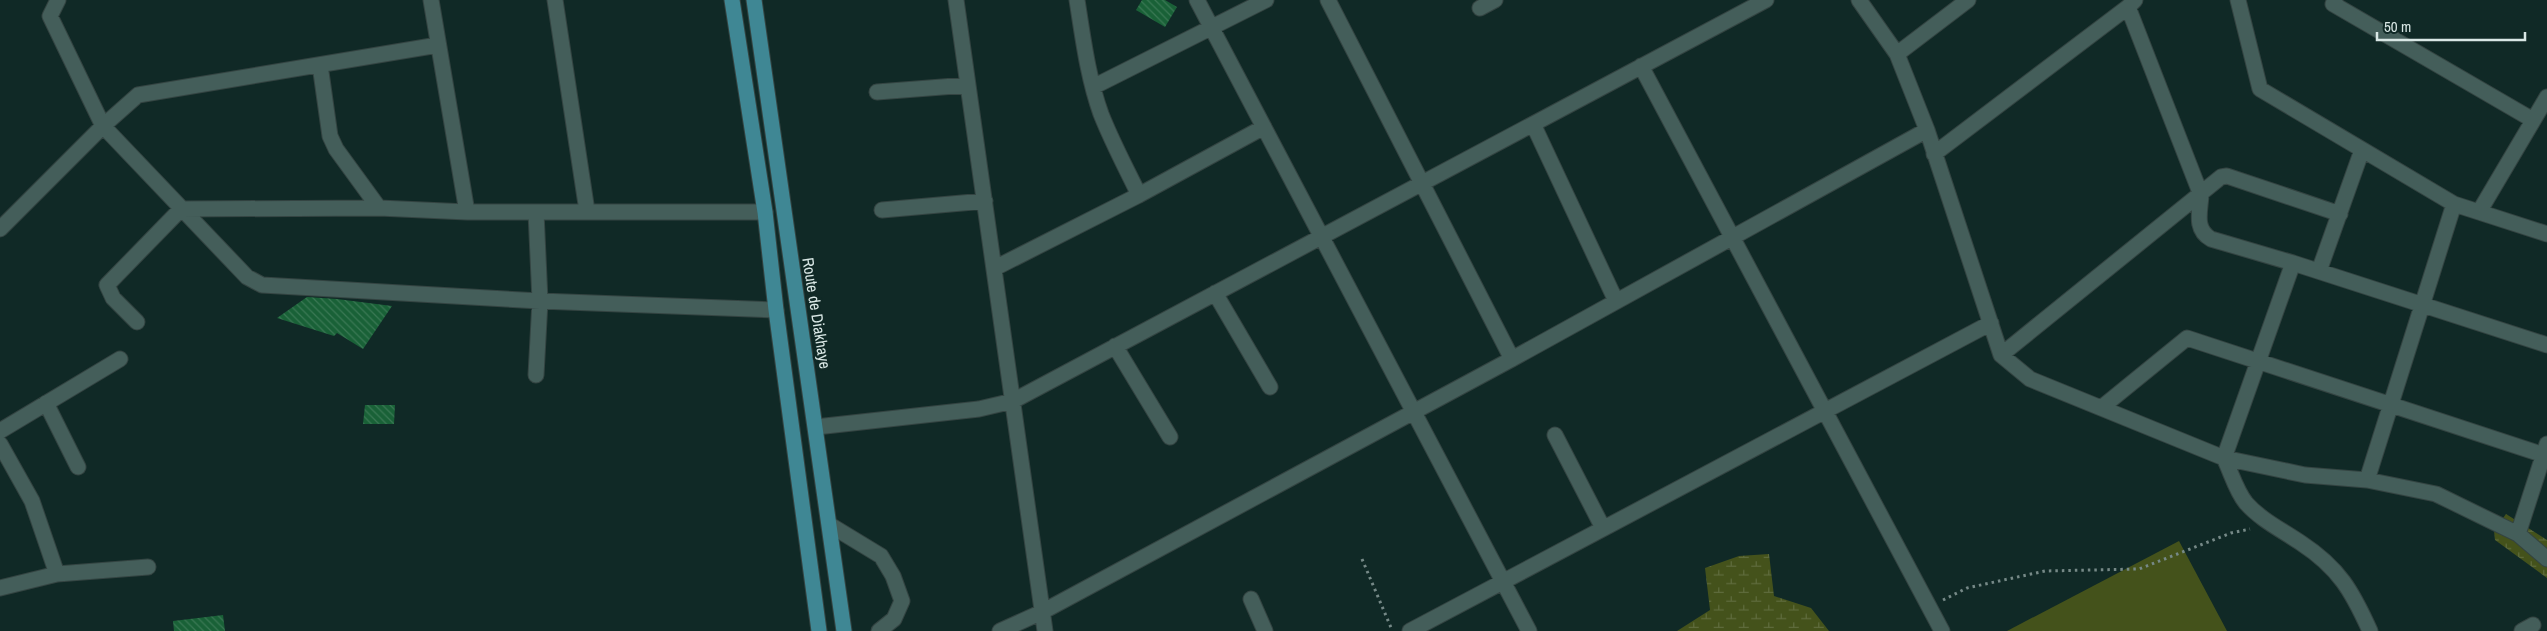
<svg xmlns="http://www.w3.org/2000/svg" width="2547" height="631" font-family="'Archivo Narrow',sans-serif">
  <style>
    .wetland { fill: url(#wetland-marsh) }
    .garden { fill: #44521b }
    .building { fill: url(#building-back-hatch) }
    .lines { fill: none; stroke-linecap: round; stroke-linejoin: round }
    .minor-casing { stroke: #344442; stroke-width: 17 }
    .major-casing { stroke: #344442; stroke-width: 17 }
    .path { stroke: #768987; stroke-width: 3; stroke-dasharray: 2.5 4; stroke-linecap: butt }
    .minor { stroke: #445e5a; stroke-width: 15 }
    .major { stroke: #3f8794; stroke-width: 15 }
    .labels { text-anchor: middle; dominant-baseline: central; stroke-width: 4.5; stroke-linejoin: round; paint-order: stroke }
    .street-label { font-size: 16px; fill: #d9e7e5; stroke: #102926 }
  </style>
  <defs>
    <pattern id="wetland-marsh" width="20" height="14" patternUnits="userSpaceOnUse" patternTransform="scale(1.25)"><rect width="20" height="14" fill="#44521b"/><path d="M1 5h8M5 5V1M11 12h8M15 12V8" fill="none" stroke="#5e6b3c"/></pattern>
    <pattern id="building-back-hatch" width="6" height="6" patternUnits="userSpaceOnUse" patternTransform="scale(1.25)"><rect width="6" height="6" fill="#196137"/><path d="M-1 5l2 2M0 0l6 6M5-1l2 2" fill="none" stroke="#3a7854"/></pattern>
  </defs>
  <rect width="100%" height="100%" fill="#102926"/>
  <!-- wetland -->
  <path class="wetland" d="M2506,514L2547,540V578L2495,540L2494,531Z
    M1769,554L1774,596L1811,608L1829,631H1677L1710,610L1705,568L1739,556Z"/>
  <!-- garden -->
  <path class="garden" d="M2179,541L2227,631H2007Z"/>
  <!-- building -->
  <path class="building" d="M1142,0H1165L1177,7L1165,27L1136,10Z
    M307,297L337,299L392,306L363,349L337,333L334,336L277,318Z
    M365,405H395L394,424H363Z
    M223,615L225,631H174L173,621Z"/>
  <g class="lines">
    <!-- minor casing -->
    <g class="minor-casing">
      <path id="minor" d="M58,0L50,16L103,126L247,277L262,285L540,301L776,310
        M431,0L467,212
        M555,0L587,211
        M956,0L1045,631
        M1077,0C1083,38 1088,78 1101,114C1112,142 1126,168 1139,195
        M1197,0L1529,631
        M1328,0L1512,359
        M1859,0L1897,54L1927,130L2001,355L2030,379L2224,458L2305,475L2367,480L2436,494L2518,534L2547,559
        M2238,0L2260,89L2454,204L2547,234
        M2335,0L2333,4L2533,120
        M2128,7L2201,195C2200,212 2194,229 2211,239L2293,263L2547,345
        M1480,8L1495,0
        M1897,54L1968,0
        M320,65L330,136L336,149L379,208
        M1641,66L1942,631
        M1093,87L1266,0
        M877,92L968,85
        M1533,124L1616,301
        M1934,154L2128,7L2135,0
        M882,210L985,201
        M536,212L540,301L536,375
        M2479,212L2547,97
        M0,229L103,126L138,95L438,45
        M2293,263L2224,458C2231,472 2236,491 2246,503C2261,520 2282,530 2301,543C2339,568 2352,591 2370,631
        M995,268L1139,195L1264,127
        M2319,271L2362,150
        M1215,293L1270,387
        M137,322L113,298L107,285L181,209L379,208L467,212H765
        M1115,346L1170,437
        M2001,355L2221,177L2227,176L2340,214
        M46,403L78,467
        M2101,408L2187,338L2547,456
        M816,427L979,409L1013,401L1766,0
        M0,431L120,359
        M1555,435L1603,528
        M0,444L32,501L57,574
        M2367,480L2454,204
        M830,525L881,556L893,576L902,601L894,619L879,631
        M2518,534L2547,444
        M0,588L57,574L148,567
        M1251,599L1265,631
        M1000,631L1042,612L1512,359L1927,130
        M1410,631L1991,323
        M2522,631L2533,625"/>
    </g>
    <!-- major casing -->
    <g class="major-casing">
      <path id="major" d="M732,0L765,212L776,310L819,631
        M754,0L844,631"/>
    </g>
    <!-- path -->
    <path class="path" d="M1362,559L1392,630
      M1943,600L1967,588L2045,571L2139,569L2231,533L2250,529"/>
    <!-- minor -->
    <use href="#minor" class="minor"/>
    <!-- major -->
    <use href="#major" class="major"/>
  </g>
  <g class="labels">
    <!-- street labels -->
    <g class="street-label">
      <text transform="translate(817 313) rotate(81)">Route de Diakhaye</text>
    </g>
  </g>
  <!-- scale -->
  <path d="M2377 32v8h148v-8" fill="none" stroke="#d9e7e5" stroke-width="2.5"/>
  <text x="2384" y="32" font-size="15" fill="#d9e7e5" stroke="#102926" stroke-width="4" paint-order="stroke">50 m</text>
</svg>
